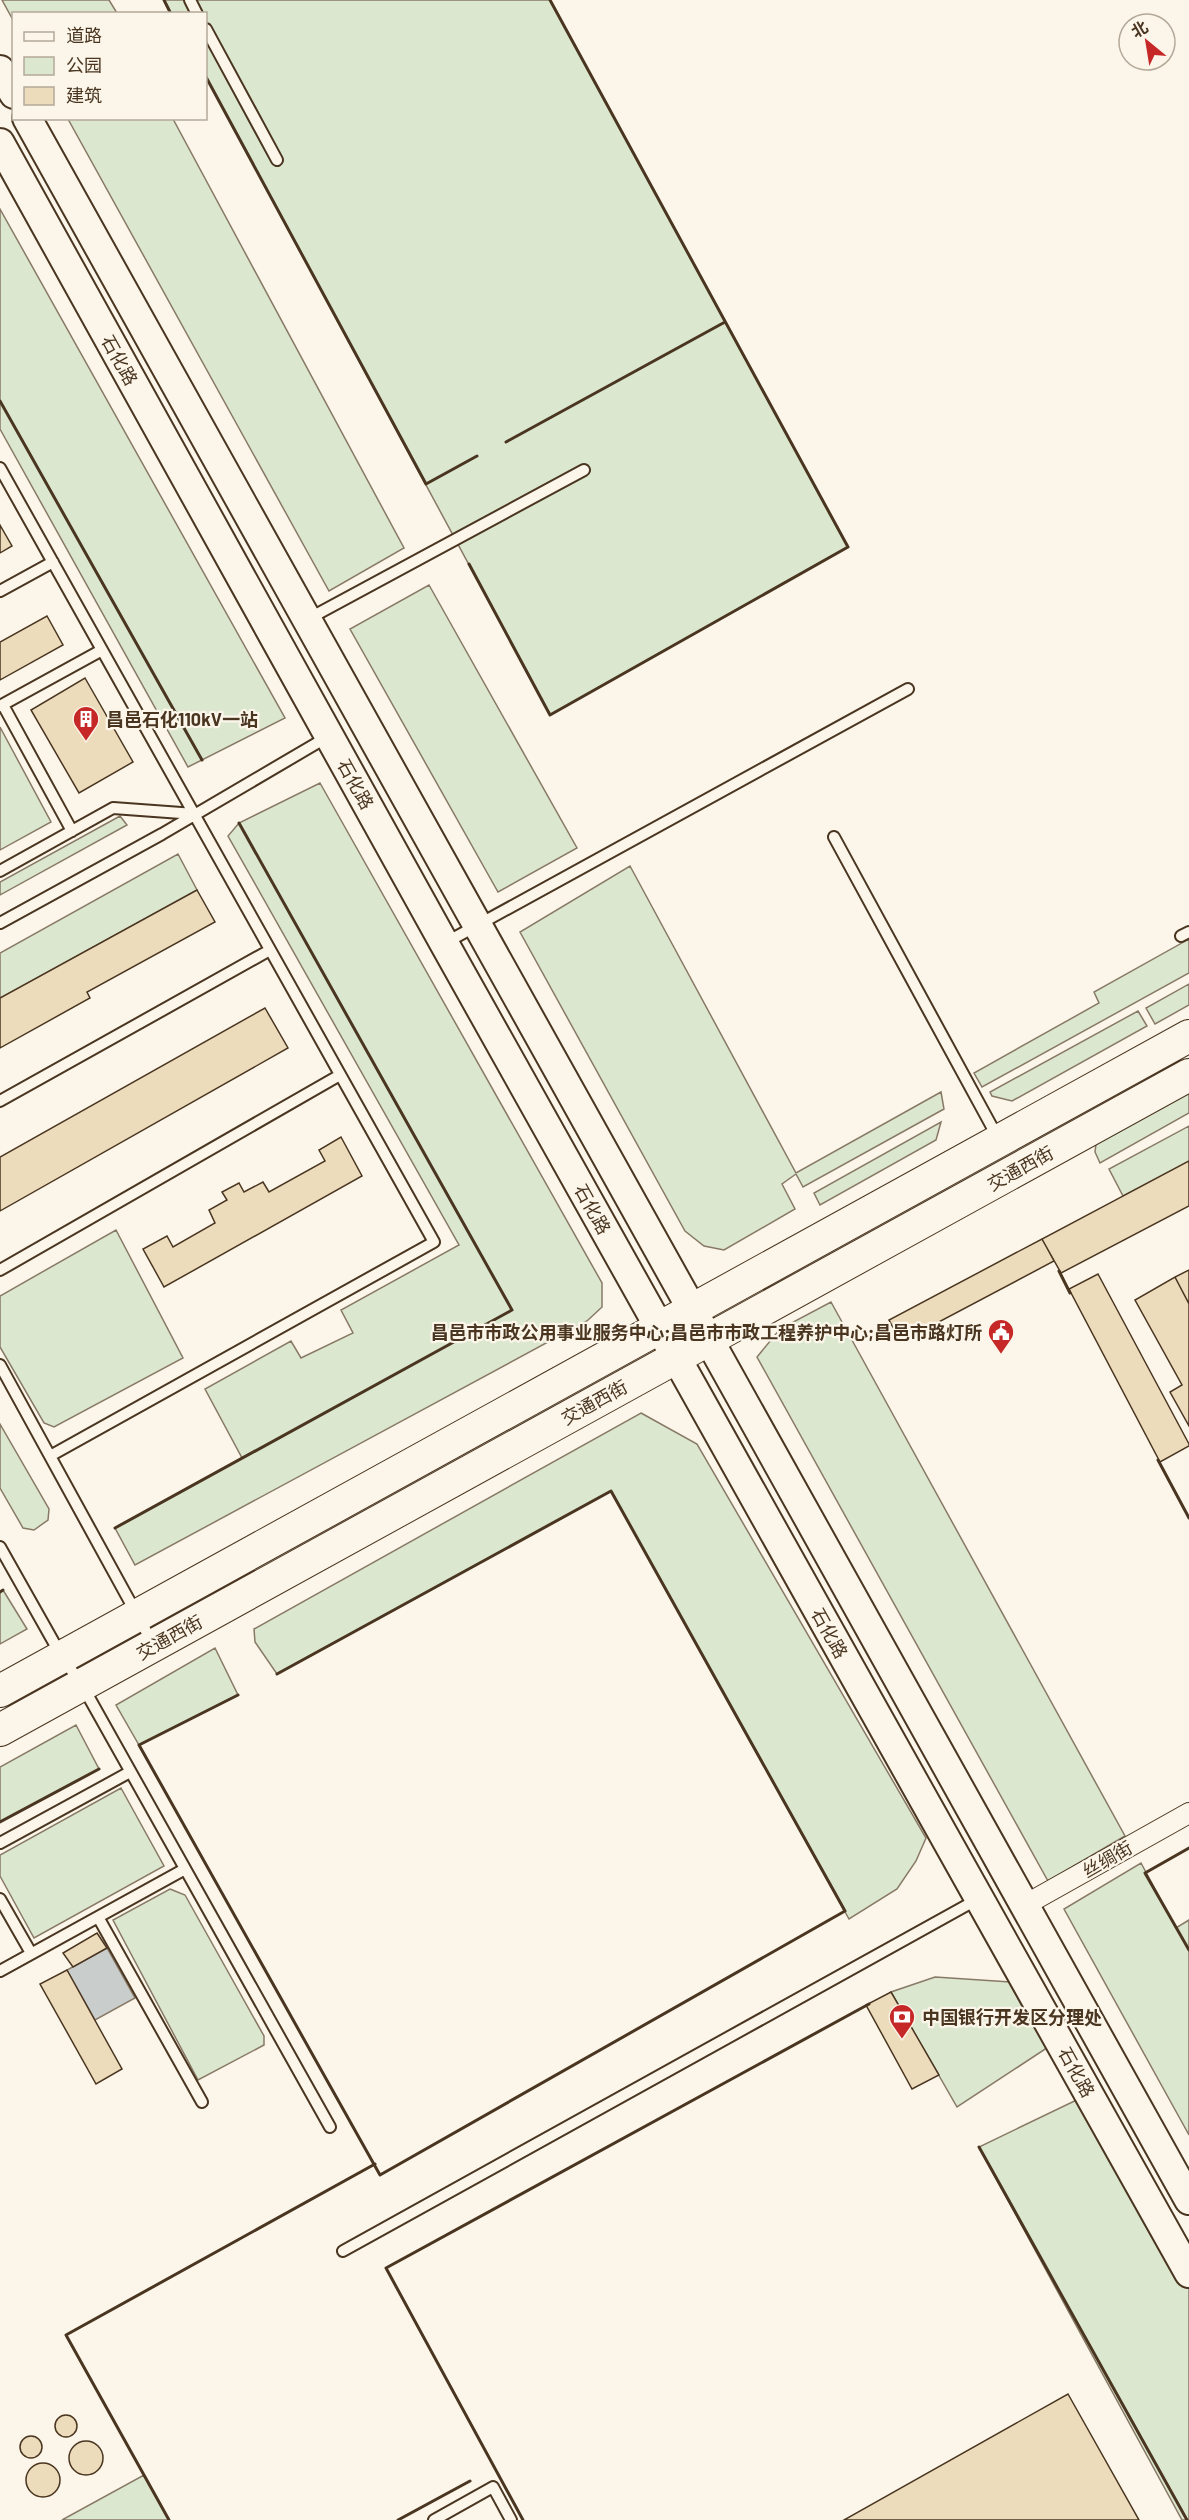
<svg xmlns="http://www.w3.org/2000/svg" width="1189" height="2520" font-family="Barlow,'Noto Sans SC',sans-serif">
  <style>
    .green { fill: #dce7d0; stroke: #887966; stroke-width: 1.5 }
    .water { fill: #c9cecd; stroke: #887966; stroke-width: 1.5 }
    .building { fill: #ecdcbc; stroke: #4a3520; stroke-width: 1.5 }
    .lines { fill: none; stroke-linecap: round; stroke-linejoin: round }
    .service-casing { stroke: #4a3520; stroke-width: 14 }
    .minor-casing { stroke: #4a3520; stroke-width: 22 }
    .secondary-casing { stroke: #4a3520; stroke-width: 32 }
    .primary-casing { stroke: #4a3520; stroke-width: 34 }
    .service { stroke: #fbf6e9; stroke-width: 10 }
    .minor { stroke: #fbf6e9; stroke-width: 20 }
    .secondary { stroke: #fbf6e9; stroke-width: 28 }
    .primary { stroke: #fbf6e9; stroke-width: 32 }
    .wall { stroke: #4a3520; stroke-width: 3 }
    .labels { text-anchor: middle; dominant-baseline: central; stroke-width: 4.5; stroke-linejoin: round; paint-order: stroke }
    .street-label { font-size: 18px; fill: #4a3520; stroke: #fbf6e9 }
    .poi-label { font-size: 18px; font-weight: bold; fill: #4a3520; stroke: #fbf6e9; text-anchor: start }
  </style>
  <rect width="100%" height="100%" fill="#fbf6e9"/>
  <!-- green -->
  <path class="green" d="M2,0H109L117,13L14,14L13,20Z
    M164,0H550L848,547L550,715L206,77V14L171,13Z
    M68,119H173L404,548L329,591Z
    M0,209L285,718L188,767L0,429Z
    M429,585L577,848L498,892L350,629Z
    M0,727L51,822L0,850Z
    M320,783L602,1283V1307L587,1321L135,1565L115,1528L242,1458L205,1389L291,1341L301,1358L353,1333L341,1310L459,1245L228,836L239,823Z
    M120,816L127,825L0,895V882Z
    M178,854L197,890L0,998V953Z
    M630,866L796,1173L941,1092L944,1109L803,1187L796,1174L782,1184L795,1209L724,1250L704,1246L685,1231L520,932Z
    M1189,939V973L982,1087L974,1073L1099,1003L1094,992Z
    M1189,984V1005L1155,1024L1146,1008Z
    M1138,1011L1147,1026L1012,1101L992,1096L990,1092Z
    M1189,1093V1113L1100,1163L1095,1152L1096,1144Z
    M941,1122L936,1140L820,1205L814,1193Z
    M1189,1126V1161L1123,1196L1109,1169Z
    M116,1230L183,1358L54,1427L44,1423L0,1347V1296Z
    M831,1302L1125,1836L1048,1881L757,1357L780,1329Z
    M641,1413L697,1444L926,1838L916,1861L897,1889L849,1919L611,1491L277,1674L255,1642L254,1629Z
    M0,1424L49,1509L48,1520L34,1530L23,1528L0,1488Z
    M3,1590L27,1629L0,1644V1592Z
    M215,1648L238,1695L139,1745L116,1705Z
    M76,1725L99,1769L0,1822V1767Z
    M121,1788L164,1866L34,1938L0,1876V1855Z
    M1141,1863L1176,1928L1189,1920V2135L1064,1909Z
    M170,1889L185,1895L264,2036V2045L198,2080L113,1920Z
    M935,1977L1027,1983L1059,2040L957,2107L891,1992Z
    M1089,2094L1189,2283V2520H1182L979,2147Z
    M144,2475L169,2520H62Z"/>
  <!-- water -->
  <path class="water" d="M107,1948L135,1998L95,2020L67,1970Z"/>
  <!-- building -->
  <path class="building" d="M0,525L12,546L0,553Z
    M47,616L63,645L0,680V642Z
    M85,678L133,762L79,793L31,710Z
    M197,890L215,922L87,992L90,998L0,1048V998Z
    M265,1008L288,1048L0,1211V1157Z
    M341,1137L362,1176L164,1287L143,1249L167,1236L173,1247L215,1223L209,1210L227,1200L222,1192L239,1183L244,1192L263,1182L269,1192L325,1161L319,1150Z
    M1189,1161V1206L1061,1273L1042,1239Z
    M1042,1239L1054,1261L901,1342L889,1320Z
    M1189,1270V1304L1175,1277Z
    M1098,1274L1189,1444V1446L1160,1462L1069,1289Z
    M1175,1277L1189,1304V1426L1170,1392L1182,1385L1135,1300Z
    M97,1933L107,1948L73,1967L63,1953Z
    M67,1970L122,2069L96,2084L40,1984Z
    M891,1992L939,2075L912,2089L866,2005Z
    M1068,2394L1139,2520H844Z
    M55 2426a11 11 0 1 1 22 0a11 11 0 1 1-22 0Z
    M20 2447a11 11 0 1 1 22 0a11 11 0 1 1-22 0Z
    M69 2458a17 17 0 1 1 34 0a17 17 0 1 1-34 0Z
    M26 2480a17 17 0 1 1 34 0a17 17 0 1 1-34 0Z"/>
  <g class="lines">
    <!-- service casing -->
    <g class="service-casing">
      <path id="service" d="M190,0L197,14
        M206,29L277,160
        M0,468L434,1242L50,1456
        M0,591L53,562
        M308,619L584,470
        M3,705L72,831
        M0,706L102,650
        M834,837L998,1138
        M0,871L113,808L195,814
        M0,923L162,834L329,736
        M1181,936L1189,932
        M445,943L908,689
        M0,1101L270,950
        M0,1270L340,1075
        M0,1365L152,1642
        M0,1547L62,1657L82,1685L330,2127
        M0,1843L130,1772
        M0,1899L31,1953
        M98,1917L202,2102
        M0,1971L185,1869
        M343,2251L978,1899
        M434,2520L493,2487L511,2520"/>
    </g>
    <!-- minor casing -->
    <g class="minor-casing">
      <path id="minor" d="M1025,1905L1189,1813"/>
    </g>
    <!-- secondary casing -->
    <g class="secondary-casing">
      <path id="secondary" d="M0,70L14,94
        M27,118L1189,2200
        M0,143L444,943L1189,2273"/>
    </g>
    <!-- primary casing -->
    <g class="primary-casing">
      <path id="primary" d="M0,1691L1189,1036
        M0,1730L1189,1075"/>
    </g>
    <!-- service -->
    <use href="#service" class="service"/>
    <!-- minor -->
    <use href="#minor" class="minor"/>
    <!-- secondary -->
    <use href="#secondary" class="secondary"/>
    <!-- primary -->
    <use href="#primary" class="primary"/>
    <!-- wall -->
    <path class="wall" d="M164,0L171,14
      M206,77L426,484L477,456
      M0,401L202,760
      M506,442L725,322
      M469,564L550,715L848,547L550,0
      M1059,1271L1070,1293
      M1158,1460L1189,1518
      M115,1528L512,1310L239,823
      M0,1592L3,1590
      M238,1695L139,1745L380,2175L845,1911L611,1491L277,1674
      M0,1822L99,1769
      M1189,1848L1145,1873L1189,1950
      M979,2147L1187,2520
      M169,2520L66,2335L375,2164
      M398,2520L470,2481
      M523,2520L386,2268L869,2004"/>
  </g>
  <!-- icons -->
  <defs>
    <g id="building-pin" transform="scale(1.35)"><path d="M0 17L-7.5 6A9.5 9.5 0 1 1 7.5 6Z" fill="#c62828" stroke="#fbf6e9"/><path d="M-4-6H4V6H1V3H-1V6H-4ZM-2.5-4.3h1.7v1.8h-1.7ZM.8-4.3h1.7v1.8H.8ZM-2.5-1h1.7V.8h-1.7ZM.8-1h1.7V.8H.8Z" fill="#fff"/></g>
    <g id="civic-pin" transform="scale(1.35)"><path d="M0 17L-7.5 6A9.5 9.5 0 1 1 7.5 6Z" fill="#c62828" stroke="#fbf6e9"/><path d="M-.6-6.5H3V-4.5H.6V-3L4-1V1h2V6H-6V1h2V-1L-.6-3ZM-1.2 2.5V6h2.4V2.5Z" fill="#fff"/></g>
    <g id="bank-pin" transform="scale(1.35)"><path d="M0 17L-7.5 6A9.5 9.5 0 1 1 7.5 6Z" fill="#c62828" stroke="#fbf6e9"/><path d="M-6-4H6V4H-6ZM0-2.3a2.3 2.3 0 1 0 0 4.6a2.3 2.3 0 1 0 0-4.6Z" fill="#fff"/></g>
  </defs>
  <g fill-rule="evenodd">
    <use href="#building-pin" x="86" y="719"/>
    <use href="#civic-pin" x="1001" y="1332"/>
    <use href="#bank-pin" x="902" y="2017"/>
  </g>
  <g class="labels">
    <!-- street labels -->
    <g class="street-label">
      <text transform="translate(120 360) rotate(61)">石化路</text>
      <text transform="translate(356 784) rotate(61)">石化路</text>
      <text transform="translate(1020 1168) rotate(-29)">交通西街</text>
      <text transform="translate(593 1209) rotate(61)">石化路</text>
      <text transform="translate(594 1402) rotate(-29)">交通西街</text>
      <text transform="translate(830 1633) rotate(61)">石化路</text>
      <text transform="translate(169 1637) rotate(-29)">交通西街</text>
      <text transform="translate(1107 1859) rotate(-30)">丝绸街</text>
      <text transform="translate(1077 2072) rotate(61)">石化路</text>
    </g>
    <!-- poi labels -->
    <g class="poi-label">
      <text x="106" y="719">昌邑石化110kV一站</text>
      <text x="982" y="1332" text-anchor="end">昌邑市市政公用事业服务中心;昌邑市市政工程养护中心;昌邑市路灯所</text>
      <text x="922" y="2017">中国银行开发区分理处</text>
    </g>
  </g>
  <!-- legend -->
  <rect x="12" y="12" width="195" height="108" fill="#fbf6e9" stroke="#b4a999" stroke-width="1.5"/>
  <rect x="24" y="32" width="30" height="9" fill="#fbf6e9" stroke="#b4a999" stroke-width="1.5"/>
  <text x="66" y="42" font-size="18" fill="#4a3520">道路</text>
  <rect x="24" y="57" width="30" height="18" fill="#dce7d0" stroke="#b4a999" stroke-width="1.5"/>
  <text x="66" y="72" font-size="18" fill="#4a3520">公园</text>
  <rect x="24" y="87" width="30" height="18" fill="#ecdcbc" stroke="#b4a999" stroke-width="1.5"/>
  <text x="66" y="102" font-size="18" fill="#4a3520">建筑</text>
  <!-- north arrow -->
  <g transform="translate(1147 42) rotate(330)"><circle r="28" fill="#fbf6e9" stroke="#b4a999" stroke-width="1.5"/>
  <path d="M0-4.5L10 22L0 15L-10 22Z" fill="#c62828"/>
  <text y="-9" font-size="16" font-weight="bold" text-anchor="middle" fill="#4a3520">北</text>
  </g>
</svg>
